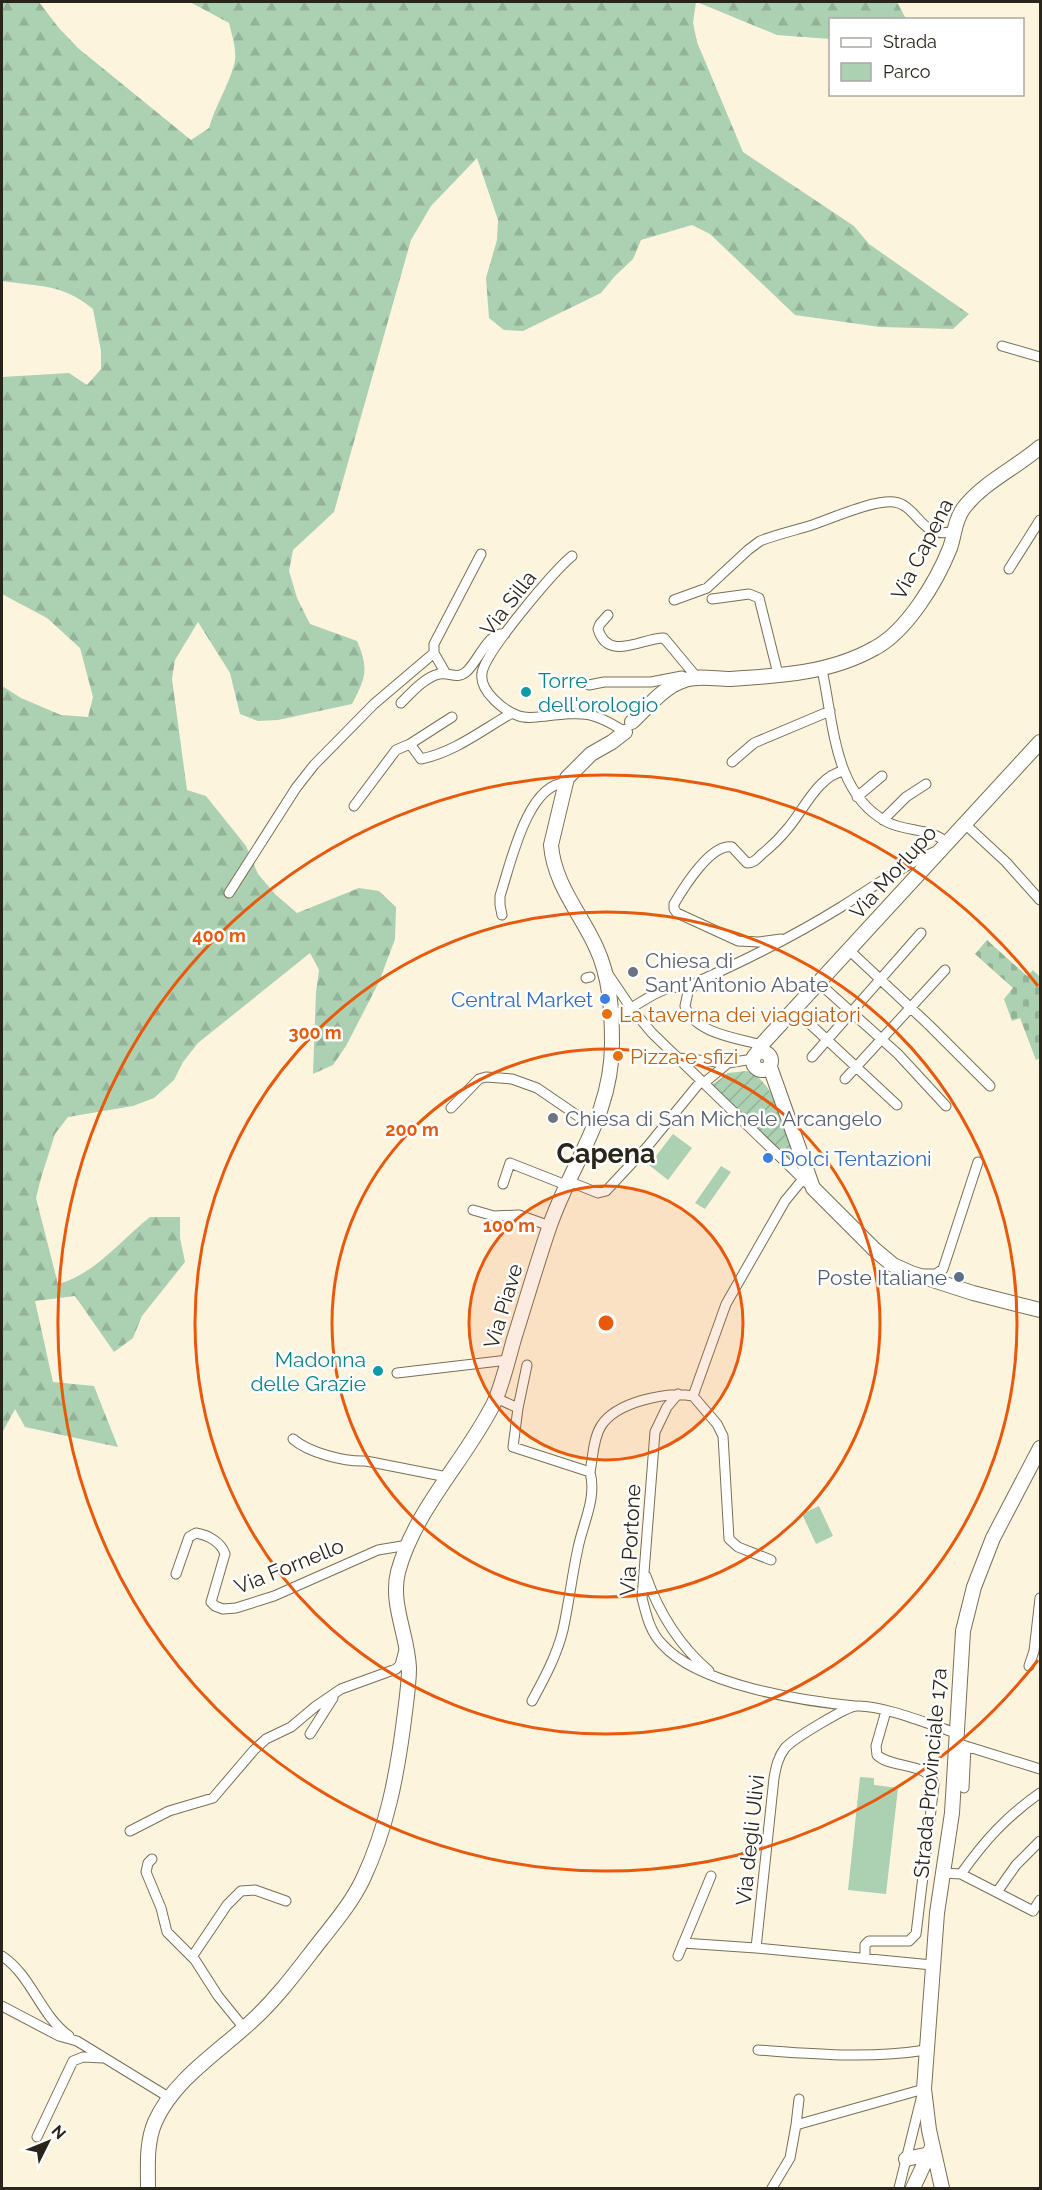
<svg xmlns="http://www.w3.org/2000/svg" width="1042" height="2190" font-family="Raleway,sans-serif">
  <style>
    .forest { fill: url(#forest-firs) }
    .cemetery { fill: url(#cemetery-stones) }
    .park { fill: #abd0b2 }
    .garden { fill: url(#garden-furrows) }
    .lines { fill: none; stroke-linecap: round; stroke-linejoin: round }
    .street-casing { stroke: #796f57; stroke-width: 11 }
    .secondary-casing { stroke: #796f57; stroke-width: 16 }
    .street { stroke: #fff; stroke-width: 9 }
    .secondary { stroke: #fff; stroke-width: 14 }
    .ring { fill: none; stroke: #e8590c; stroke-width: 3 }
    .culture-dot { fill: #0f9aa8; stroke: #fff; stroke-width: 2 }
    .worship-dot { fill: #6b7280; stroke: #fff; stroke-width: 2 }
    .shop-dot { fill: #3f7fe0; stroke: #fff; stroke-width: 2 }
    .food-dot { fill: #e8710a; stroke: #fff; stroke-width: 2 }
    .service-dot { fill: #5c6f8a; stroke: #fff; stroke-width: 2 }
    .labels { text-anchor: middle; dominant-baseline: central; stroke-width: 5; stroke-linejoin: round; paint-order: stroke }
    .street-label { font-size: 21px; fill: #2a251b; stroke: #fff }
    .culture-label { font-size: 21px; fill: #0d838f; stroke: #fff; text-anchor: start }
    .worship-label { font-size: 21px; fill: #5b616d; stroke: #fff; text-anchor: start }
    .shop-label { font-size: 21px; fill: #366cbe; stroke: #fff; text-anchor: end }
    .food-label { font-size: 21px; fill: #c56008; stroke: #fff; text-anchor: start }
    .service-label { font-size: 21px; fill: #4e5e75; stroke: #fff; text-anchor: end }
    .district-label { font-size: 27px; font-weight: bold; fill: #2a251b; stroke: #fff }
    .centre { fill: #e8590c; stroke: #fff; stroke-width: 3 }
    .ring-label { font-size: 18px; text-anchor: middle; font-weight: bold; fill: #e8590c; stroke: #fff; stroke-width: 5; stroke-linejoin: round; paint-order: stroke }
  </style>
  <defs>
    <pattern id="forest-firs" width="22" height="20" patternUnits="userSpaceOnUse" patternTransform="scale(1.5)"><rect width="22" height="20" fill="#abd0b2"/><path d="M5 1l3.5 6h-7zM16 11l3.5 6h-7z" fill="#93b298"/></pattern>
    <pattern id="cemetery-stones" width="16" height="16" patternUnits="userSpaceOnUse" patternTransform="scale(1.5)"><rect width="16" height="16" fill="#abd0b2"/><path d="M2 7V4a2 2 0 0 1 4 0v3zM10 15v-3a2 2 0 0 1 4 0v3z" fill="#93b298"/></pattern>
    <pattern id="garden-furrows" width="10" height="10" patternUnits="userSpaceOnUse" patternTransform="scale(1.5)"><rect width="10" height="10" fill="#abd0b2"/><path d="M-1 1l2-2M0 10L10 0M9 11l2-2" fill="none" stroke="#93b298"/></pattern>
  </defs>
  <rect width="100%" height="100%" fill="#fdf4de"/>
  <!-- forest -->
  <path class="forest" d="M2,2H39L58,27L78,48L191,140L209,128C215,106 228,87 234,65C238,52 232,36 229,23L190,2H696L693,23L697,42L743,152L854,226L869,244L969,314L953,329L880,327L795,315L710,234L692,225L641,240L633,259L615,276L601,293L523,331L504,330L489,318L486,278L497,240L498,220L477,158L431,206L411,240L334,512L293,550L289,571L297,598L310,624L357,641C369,669 366,678 352,704L278,720L258,721L240,714L230,673L198,622L175,660L172,679L187,790L206,796L246,846L258,874L276,895L297,913L359,888L379,891L396,907L395,939L379,982L346,1046L333,1065L313,1074L316,992L319,970L310,953L198,1043L183,1062L174,1080L154,1098L133,1106L68,1117L55,1134L41,1178L36,1198L58,1284C95,1274 120,1241 150,1217H180V1238L185,1262L142,1316L133,1338L114,1352L75,1296L35,1301L53,1382L94,1386L118,1447L25,1427L15,1409L2,1433V686L21,698L61,715L88,717L93,697L80,648L47,618L2,594V377L69,373L87,385L101,369V351L93,309C61,283 40,287 2,281Z
    M697,2H897L906,19L830,20V39L777,35Z"/>
  <!-- cemetery -->
  <path class="cemetery" d="M987,940L1027,976L1033,970L1040,977V1058L1036,1060L1020,1018L1012,1021L1004,999L1013,988L975,954Z"/>
  <!-- park -->
  <path class="park" d="M673,1134L692,1148L668,1180L649,1165Z
    M721,1166L731,1172L705,1209L695,1203Z
    M819,1506L833,1536L816,1544L802,1514Z
    M860,1777L874,1778V1785L898,1788L886,1894L848,1890Z"/>
  <!-- garden -->
  <path class="garden" d="M747,1071C776,1081 786,1132 795,1158L790,1160L712,1085L728,1073Z"/>
  <g class="lines">
    <!-- street casing -->
    <g class="street-casing">
      <path id="street" d="M1002,346L1040,357
        M572,556C554,571 485,652 482,673C479,691 504,711 519,716C527,719 538,717 546,716C584,712 593,711 625,732
        M1009,569L1040,520
        M712,599L749,594L759,598L778,674
        M674,600L707,588L748,550L760,541C775,535 792,531 809,526C831,519 871,500 894,502C918,505 921,541 953,531
        M608,615L600,624L598,629C608,663 644,637 664,638L694,674
        M822,670C834,723 833,793 887,822C906,832 932,828 947,843
        M446,674L434,653V644L481,554
        M589,685L604,682H651L682,676
        M401,703C411,693 425,677 439,674C450,672 456,680 466,672C478,662 489,630 505,634
        M452,717L410,744L421,759C455,752 482,730 512,713
        M732,762L754,743L830,711
        M857,797L882,776
        M354,806L396,750L410,744
        M883,820L906,797L926,784
        M965,824L1006,862L1040,900
        M229,893L296,788L314,765L374,704L434,653
        M502,915L500,905V896C510,866 527,784 565,783
        M781,939L759,942L738,941L677,913L674,909V904C684,887 711,843 732,847L747,863C754,863 757,859 762,854C772,846 781,837 789,827C804,809 819,775 844,771
        M850,951L929,1025L990,1086
        M608,974L631,1008L652,1033L807,1183
        M586,978L590,977
        M820,984L898,1054L946,1106
        M631,1008C652,996 666,983 691,988
        M795,1010L897,1105
        M611,1017L620,1012L633,1011
        M762,1045C737,1038 695,1034 685,1006L688,992L699,981C748,959 796,935 841,907C873,887 901,867 936,851
        M812,1057L921,933
        M678,1058L728,1063L753,1059
        M845,1079L945,970
        M704,1083L728,1063
        M451,1108L479,1079L486,1077L512,1079L537,1088L594,1127
        M568,1181L598,1193L606,1191L647,1147L701,1081
        M503,1184L510,1163L566,1185
        M473,1210L494,1216L519,1215L550,1226
        M924,1274H936L943,1269L978,1162
        M397,1373L508,1360
        M678,1394L667,1407L655,1432L642,1598C646,1614 650,1632 662,1644C698,1685 802,1701 855,1706
        M693,1396L717,1424L723,1436L729,1539L738,1547L771,1560
        M496,1398L518,1408L513,1447L590,1472C597,1498 583,1523 578,1548C572,1575 569,1603 563,1630C557,1655 544,1679 532,1701
        M518,1408L527,1365
        M293,1439C309,1453 345,1462 366,1461L447,1477
        M590,1472C593,1457 593,1439 601,1426C616,1402 667,1391 693,1396L726,1304L785,1201L803,1179
        M176,1574L189,1537L196,1533C208,1535 221,1542 225,1554L211,1602L215,1606L223,1609L236,1608L274,1596L378,1550L408,1545
        M646,1576C659,1613 679,1645 709,1671
        M1029,1666L1034,1651L1040,1598
        M310,1734L333,1698
        M956,1743L1040,1769
        M964,1788L966,1746
        M130,1831L169,1811L213,1798L254,1750L266,1739L291,1727L316,1706L341,1689L396,1669L400,1665L404,1650
        M152,1859L148,1863L146,1872L161,1908L167,1932L195,1960L218,1996L244,2028
        M943,1873L961,1874L1033,1911L1040,1900
        M961,1874C985,1840 1006,1817 1040,1793
        M997,1892L1016,1865L1040,1841
        M683,1943L756,1948
        M2,1956C32,1976 40,2015 69,2036
        M678,1956L711,1876
        M192,1957L227,1905L241,1891L255,1890L286,1901
        M865,1958V1945L869,1941H909L916,1934L934,1785C931,1762 891,1769 877,1755L876,1746L886,1711
        M932,1965L756,1948L774,1778C776,1767 778,1757 785,1748C793,1739 847,1706 857,1706C882,1705 931,1725 956,1733
        M2,2006L59,2036L77,2041L170,2098
        M758,2050C815,2054 869,2059 926,2050
        M796,2125L799,2099
        M37,2137L73,2061L83,2057L103,2058
        M772,2188L790,2158L796,2125L924,2089
        M899,2188L922,2095"/>
    </g>
    <!-- secondary casing -->
    <g class="secondary-casing">
      <path id="secondary" d="M632,722C647,708 664,686 685,680C699,675 715,679 730,679C780,676 831,673 875,648C907,631 937,581 950,548C955,534 954,522 963,509C982,483 1016,468 1040,447
        M753 1061a9 9 0 1 1 18 0a9 9 0 1 1-18 0Z
        M757,1053L764,1042L1040,742
        M770,1067L813,1188L875,1250L893,1265L911,1273L973,1293L1040,1310
        M906,2159L925,2155L934,2159
        M148,2188C148,2166 146,2143 155,2122C174,2079 220,2051 253,2020C279,1996 299,1968 321,1940C336,1921 352,1902 363,1879C387,1828 397,1775 404,1720C406,1703 409,1685 409,1668C408,1636 390,1604 398,1572C415,1509 465,1461 494,1403C503,1383 508,1360 514,1339C526,1301 537,1263 550,1225C573,1160 612,1115 612,1043C612,1010 610,977 596,947C581,914 554,884 551,845L567,778L591,754L612,742L625,732
        M913,2188L932,2147
        M942,2188L929,2130L924,2089L937,1913L952,1813L963,1631L974,1587L993,1538L1040,1448"/>
    </g>
    <!-- street -->
    <use href="#street" class="street"/>
    <!-- secondary -->
    <use href="#secondary" class="secondary"/>
  </g>
  <!-- distance rings -->
  <circle cx="606" cy="1323" r="137" fill="#e8590c" fill-opacity=".12"/>
  <g class="ring">
    <circle cx="606" cy="1323" r="137"/>
    <circle cx="606" cy="1323" r="274"/>
    <circle cx="606" cy="1323" r="411"/>
    <path d="M1038 1660A548 548 0 1 1 1038 986"/>
  </g>
  <!-- markers -->
  <g class="culture-dot">
    <circle cx="526" cy="692" r="6"/>
    <circle cx="378" cy="1371" r="6"/>
  </g>
  <g class="worship-dot">
    <circle cx="633" cy="972" r="6"/>
    <circle cx="553" cy="1118" r="6"/>
  </g>
  <g class="shop-dot">
    <circle cx="605" cy="999" r="6"/>
    <circle cx="768" cy="1158" r="6"/>
  </g>
  <g class="food-dot">
    <circle cx="607" cy="1014" r="6"/>
    <circle cx="618" cy="1056" r="6"/>
  </g>
  <circle class="service-dot" cx="959" cy="1277" r="6"/>
  <g class="labels">
    <!-- street labels -->
    <g class="street-label">
      <text transform="translate(922 549) rotate(-63)">Via Capena</text>
      <text transform="translate(508 603) rotate(-52)">Via Silla</text>
      <text transform="translate(893 872) rotate(-48)">Via Morlupo</text>
      <text transform="translate(503 1306) rotate(-73)">Via Piave</text>
      <text transform="translate(630 1540) rotate(-87)">Via Portone</text>
      <text transform="translate(289 1566) rotate(-22)">Via Fornello</text>
      <text transform="translate(930 1773) rotate(-85)">Strada Provinciale 17a</text>
      <text transform="translate(750 1840) rotate(-84)">Via degli Ulivi</text>
    </g>
    <!-- culture labels -->
    <g class="culture-label">
      <text x="538" y="680">Torre<tspan x="538" dy="24">dell'orologio</tspan></text>
      <text x="366" y="1359" text-anchor="end">Madonna<tspan x="366" dy="24">delle Grazie</tspan></text>
    </g>
    <!-- worship labels -->
    <g class="worship-label">
      <text x="645" y="960">Chiesa di<tspan x="645" dy="24">Sant'Antonio Abate</tspan></text>
      <text x="565" y="1118">Chiesa di San Michele Arcangelo</text>
    </g>
    <!-- shop labels -->
    <g class="shop-label">
      <text x="593" y="999">Central Market</text>
      <text x="780" y="1158" text-anchor="start">Dolci Tentazioni</text>
    </g>
    <!-- food labels -->
    <g class="food-label">
      <text x="619" y="1014">La taverna dei viaggiatori</text>
      <text x="630" y="1056">Pizza e sfizi</text>
    </g>
    <!-- service labels -->
    <g class="service-label">
      <text x="947" y="1277">Poste Italiane</text>
    </g>
    <!-- district labels -->
    <g class="district-label">
      <text x="606" y="1153">Capena</text>
    </g>
  </g>
  <circle cx="606" cy="1323" r="9" class="centre"/>
  <g class="ring-label">
    <text x="219" y="942">400 m</text>
    <text x="315" y="1039">300 m</text>
    <text x="412" y="1136">200 m</text>
    <text x="509" y="1232">100 m</text>
  </g>
  <!-- border -->
  <rect width="1042" height="2190" fill="none" stroke="#2a251b" stroke-width="6"/>
  <!-- legend -->
  <rect x="829" y="18" width="195" height="78" fill="#ffffff" stroke="#aaa8a4" stroke-width="1.5"/>
  <rect x="841" y="38" width="30" height="9" fill="#ffffff" stroke="#aaa8a4" stroke-width="1.5"/>
  <text x="883" y="48" font-size="18" fill="#2a251b">Strada</text>
  <rect x="841" y="63" width="30" height="18" fill="#abd0b2" stroke="#aaa8a4" stroke-width="1.5"/>
  <text x="883" y="78" font-size="18" fill="#2a251b">Parco</text>
  <!-- north arrow -->
  <g transform="translate(48 2142) rotate(47)" stroke="#ffffff" stroke-width="4.5" paint-order="stroke">
  <path d="M0-4.5L10 22L0 15L-10 22Z" fill="#2a251b"/>
  <text y="-9" font-size="16" font-weight="bold" text-anchor="middle" fill="#2a251b">N</text>
  </g>
</svg>
